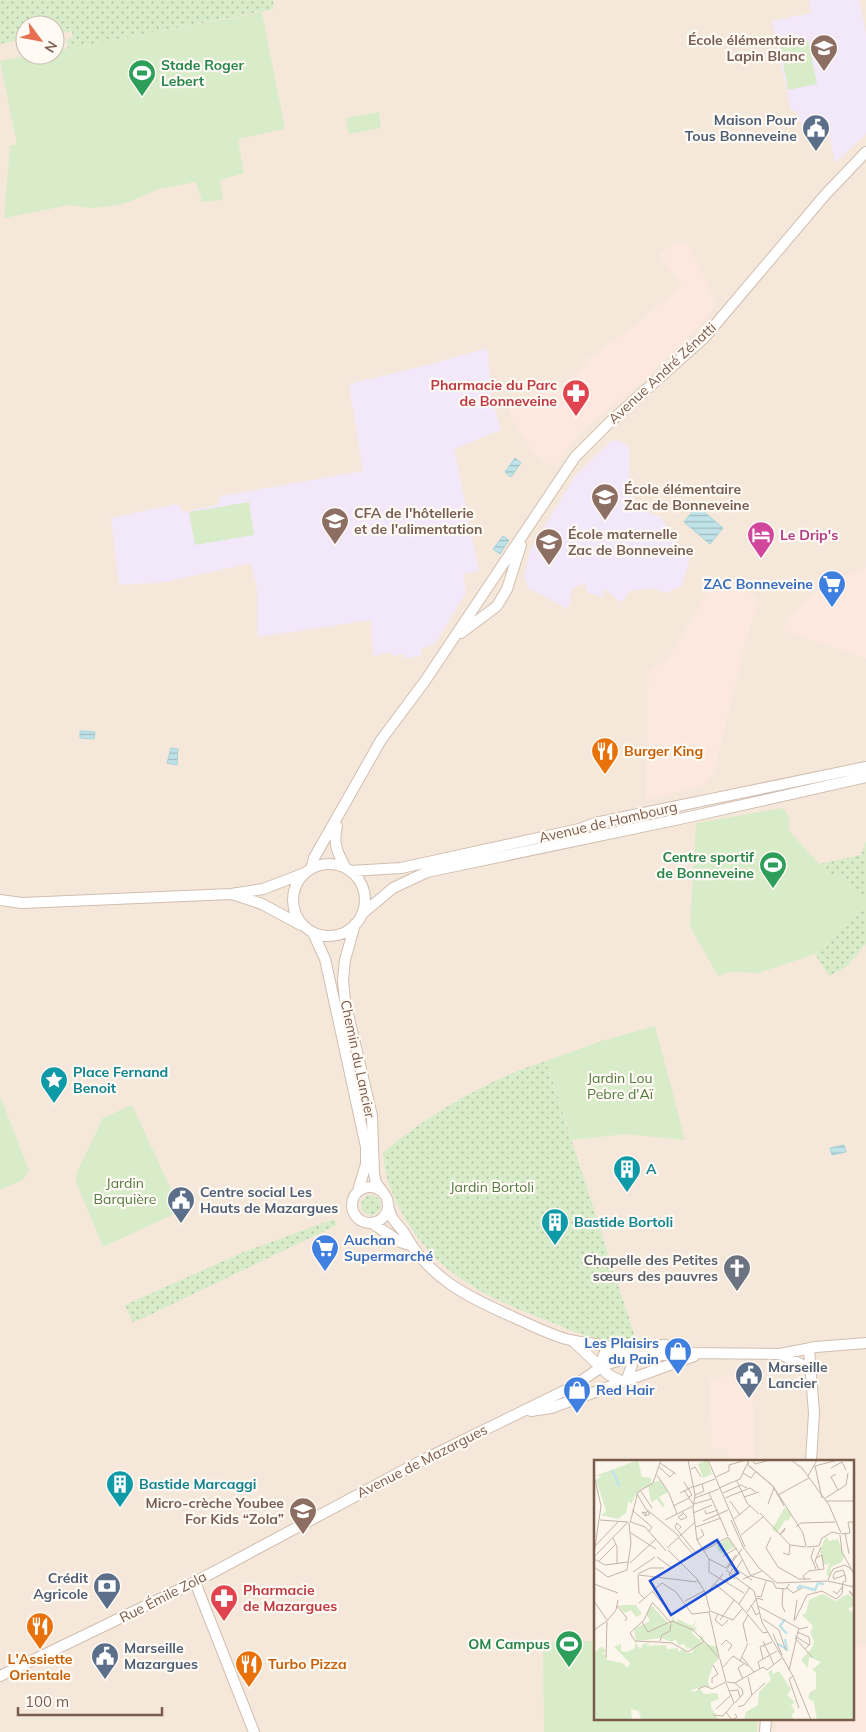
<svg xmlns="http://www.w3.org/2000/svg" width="866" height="1732" font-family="Mulish,sans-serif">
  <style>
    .residential { fill: #f5e8da; fill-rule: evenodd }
    .commercial { fill: #fde8e0 }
    .education { fill: #f3e8fa }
    .grass { fill: url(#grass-dots) }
    .garden { fill: #d8ecc9 }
    .water { fill: url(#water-rules); stroke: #a5d3da }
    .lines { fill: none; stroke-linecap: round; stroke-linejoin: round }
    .minor-casing { stroke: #d1beb0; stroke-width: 12 }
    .minor { stroke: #fff; stroke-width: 10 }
    .labels { text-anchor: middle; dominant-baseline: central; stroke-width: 4.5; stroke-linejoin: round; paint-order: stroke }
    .education-label { font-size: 14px; font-weight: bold; fill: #785e54; stroke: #fffaf3; text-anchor: start }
    .leisure-label { font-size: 14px; font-weight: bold; fill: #27864d; stroke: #fffaf3; text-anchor: end }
    .service-label { font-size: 14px; font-weight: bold; fill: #4e5e75; stroke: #fffaf3; text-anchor: start }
    .street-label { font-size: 14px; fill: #7a5c4d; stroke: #fffaf3 }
    .health-label { font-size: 14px; font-weight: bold; fill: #be3a42; stroke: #fffaf3; text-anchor: end }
    .hotel-label { font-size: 14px; font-weight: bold; fill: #b23c85; stroke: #fffaf3; text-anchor: start }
    .shop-label { font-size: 14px; font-weight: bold; fill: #366cbe; stroke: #fffaf3; text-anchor: end }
    .food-label { font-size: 14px; font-weight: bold; fill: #c56008; stroke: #fffaf3; text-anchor: start }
    .culture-label { font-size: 14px; font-weight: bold; fill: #0d838f; stroke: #fffaf3; text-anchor: start }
    .park-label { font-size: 14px; fill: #537a41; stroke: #fffaf3 }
    .worship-label { font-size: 14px; font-weight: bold; fill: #5b616d; stroke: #fffaf3; text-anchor: end }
    .inset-river { fill: none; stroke: #bfe3e8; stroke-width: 2.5 }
    .inset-road { fill: none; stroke: #c5b3a7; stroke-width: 1 }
    .view { fill: #1d4ed8; fill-opacity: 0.15; stroke: #1d4ed8; stroke-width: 2.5 }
    .inset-edge { fill: none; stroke: #7a5c4d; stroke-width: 2.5 }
  </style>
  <defs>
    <pattern id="grass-dots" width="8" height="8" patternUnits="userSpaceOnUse" patternTransform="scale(1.25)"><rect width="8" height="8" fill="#d8ecc9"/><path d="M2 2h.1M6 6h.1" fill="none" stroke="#b4c2a5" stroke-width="1.8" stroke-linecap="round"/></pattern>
    <pattern id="water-rules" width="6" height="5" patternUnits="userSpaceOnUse" patternTransform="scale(1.25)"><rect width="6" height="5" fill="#bfe3e8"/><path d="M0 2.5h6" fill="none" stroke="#a0bbbe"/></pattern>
  </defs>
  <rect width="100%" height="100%" fill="#fdf6ec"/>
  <!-- residential -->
  <path class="residential" d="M0,0H866V1732H0ZM25,25H55V55H25ZM595,1461H852V1718H595Z"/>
  <!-- commercial -->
  <path class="commercial" d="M679,242H686L705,279L716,305L700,325L642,382L583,430L569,446L557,465L549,464L533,452L512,420L509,409L545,385L552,394L564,387L563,383L587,364L585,360L600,352L599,349L625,334L682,285L659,254Z
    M866,567V658L783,631L790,617L806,599L832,582Z
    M723,580L736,585L761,601L756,608L746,639L714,771L702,786L646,800L649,670L667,660L714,583Z
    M752,1373L754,1460H728L727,1449H712L710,1379Z
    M852,1644L866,1645V1732H776L777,1718H852Z"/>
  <!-- education -->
  <path class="education" d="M809,0H859L866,34V134L835,163L827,124L802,130L797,111H791L772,21L811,13Z
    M487,348L492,399L501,430L454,449L479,571L463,574L466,593L434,645L421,648V656L404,659L403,654L392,656L390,652L373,656L371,620L257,637V588L251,563L165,582L119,585L111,518L177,504L184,512L217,505L221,496L363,471L349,384L435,363Z
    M612,440L623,442L629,448V492L643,511L662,517L672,538L690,557L682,585L667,593L651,588L630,591L621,603L605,588L602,597L588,593L584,583L572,589L568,609L528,588L524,576L530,550L575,476Z"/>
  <!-- grass -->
  <path class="grass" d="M0,0H273L274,9L68,49L66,39L73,38L72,31L55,34V25H25V39L0,44Z
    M866,840V903L842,876H830L819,864L861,855Z
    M866,906V944L847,966L829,976L815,954Z
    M546,1061L636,1340C608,1346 574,1332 548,1321C488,1297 441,1278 406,1220C394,1200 384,1176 383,1153C425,1116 493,1077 546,1061Z
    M361 1205a10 10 0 1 1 20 0a10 10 0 1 1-20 0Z
    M334,1219L337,1225L133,1323L125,1305L244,1252Z"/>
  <!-- garden -->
  <path class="garden" d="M262,12L285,129L238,139L244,173L220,180L223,200L202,202L196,182L159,189L126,203L111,206L91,208L69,205L4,218L10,146L17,144L0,61L32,55H55V51Z
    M808,40L817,84L788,90L780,46Z
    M379,112L381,128L349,134L346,118Z
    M249,502L254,535L195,545L189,512Z
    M783,808L789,816V831L830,876H842L866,903V906L815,954L758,973L729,972L718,976L690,927L696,823Z
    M655,1026L685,1140L626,1134L572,1140L546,1061L601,1041Z
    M0,1096L29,1170L23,1180L0,1190Z
    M132,1105L181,1211L103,1247L76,1182L77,1172L103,1118Z
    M595,1641V1718H757V1732H544L543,1642Z"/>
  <!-- water -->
  <path class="water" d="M515,458L521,463L511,477L505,472Z
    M697,506L723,528L710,544L684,522Z
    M503,536L509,540L500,554L493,549Z
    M80,731L95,732L94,739L80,738Z
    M171,748L178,749L177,765L167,763Z
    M844,1145L846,1152L832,1155L830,1148Z"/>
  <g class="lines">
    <!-- minor casing -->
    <g class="minor-casing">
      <path id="minor" d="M461,633L497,606L507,589L521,545
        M337,826C333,843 337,852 345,867
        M293 900a36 36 0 1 1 72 0a36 36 0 1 1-72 0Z
        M311,869L314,858L381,740L425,681L575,457L610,422L704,338L825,195L866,152
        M350,871L401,868L579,829L595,823L866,767
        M232,894L262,904L301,925
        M0,900L22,903L231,894L263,889L305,873
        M362,914L393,888L427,872L689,817L866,777
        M355,924L345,960L343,980L345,1001L372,1116L374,1174L376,1183L383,1192
        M313,933L325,959L329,977L366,1147V1164L358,1191
        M352 1205a18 18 0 1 1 36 0a18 18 0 1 1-36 0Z
        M388,1204C390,1222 399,1223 406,1236C430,1279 470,1298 513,1317C531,1325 548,1334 566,1339C586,1344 606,1343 625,1353L632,1365L627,1379
        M372,1223L400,1242L410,1245
        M573,1341L609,1375L621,1381
        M809,1349L814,1413L811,1461
        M780,1354L811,1369
        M599,1367L605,1352L617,1348L666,1345L685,1353
        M531,1411L551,1408L694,1356
        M195,1582L254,1732
        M0,1676L195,1582L421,1461L574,1386L604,1365L629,1358L686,1353L780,1354L816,1347L866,1343
        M765,1732L766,1718"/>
    </g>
    <!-- minor -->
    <use href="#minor" class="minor"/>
  </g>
  <!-- icons -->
  <defs>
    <g id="school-pin" transform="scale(1.4375)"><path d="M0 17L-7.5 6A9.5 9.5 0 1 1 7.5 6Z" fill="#8d6e63" stroke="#fffaf3"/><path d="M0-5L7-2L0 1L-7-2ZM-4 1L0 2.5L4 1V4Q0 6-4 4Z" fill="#fff"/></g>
    <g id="stadium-pin" transform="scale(1.4375)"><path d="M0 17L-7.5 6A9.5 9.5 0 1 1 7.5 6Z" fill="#2e9e5b" stroke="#fffaf3"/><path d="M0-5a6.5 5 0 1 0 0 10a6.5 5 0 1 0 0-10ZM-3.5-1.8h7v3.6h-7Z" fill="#fff"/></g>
    <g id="civic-pin" transform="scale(1.4375)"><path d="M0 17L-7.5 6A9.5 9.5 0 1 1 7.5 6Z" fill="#5c6f8a" stroke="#fffaf3"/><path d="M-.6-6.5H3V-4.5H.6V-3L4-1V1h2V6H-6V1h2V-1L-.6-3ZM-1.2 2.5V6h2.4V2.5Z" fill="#fff"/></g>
    <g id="pharmacy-pin" transform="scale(1.4375)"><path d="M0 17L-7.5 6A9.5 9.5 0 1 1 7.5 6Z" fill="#e0444e" stroke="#fffaf3"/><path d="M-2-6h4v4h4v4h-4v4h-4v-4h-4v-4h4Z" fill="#fff"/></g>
    <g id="university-pin" transform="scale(1.4375)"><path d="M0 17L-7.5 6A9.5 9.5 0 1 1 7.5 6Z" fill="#8d6e63" stroke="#fffaf3"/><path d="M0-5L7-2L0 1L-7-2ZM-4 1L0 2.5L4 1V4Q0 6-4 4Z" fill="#fff"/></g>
    <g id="hotel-pin" transform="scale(1.4375)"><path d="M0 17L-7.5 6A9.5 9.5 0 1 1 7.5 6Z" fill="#d1479c" stroke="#fffaf3"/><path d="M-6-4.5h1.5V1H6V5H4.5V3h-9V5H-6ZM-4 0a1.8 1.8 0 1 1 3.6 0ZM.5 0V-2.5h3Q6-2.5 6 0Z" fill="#fff"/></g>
    <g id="supermarket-pin" transform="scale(1.4375)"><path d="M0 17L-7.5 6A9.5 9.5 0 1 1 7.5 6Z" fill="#3f7fe0" stroke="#fffaf3"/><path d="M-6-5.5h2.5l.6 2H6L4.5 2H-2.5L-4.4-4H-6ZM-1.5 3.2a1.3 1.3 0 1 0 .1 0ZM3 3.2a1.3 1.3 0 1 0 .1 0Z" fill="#fff"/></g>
    <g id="restaurant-pin" transform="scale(1.4375)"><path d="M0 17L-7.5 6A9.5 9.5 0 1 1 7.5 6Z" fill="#e8710a" stroke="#fffaf3"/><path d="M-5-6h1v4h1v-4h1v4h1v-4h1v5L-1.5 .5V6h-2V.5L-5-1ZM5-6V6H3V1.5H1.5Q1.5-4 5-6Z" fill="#fff"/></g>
    <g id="sight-pin" transform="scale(1.4375)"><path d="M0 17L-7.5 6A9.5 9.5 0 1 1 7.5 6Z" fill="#0f9aa8" stroke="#fffaf3"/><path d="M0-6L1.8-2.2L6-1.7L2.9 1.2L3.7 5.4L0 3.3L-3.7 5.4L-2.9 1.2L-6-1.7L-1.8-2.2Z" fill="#fff"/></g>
    <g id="building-pin" transform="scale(1.4375)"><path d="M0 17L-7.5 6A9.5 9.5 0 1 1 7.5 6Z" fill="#0f9aa8" stroke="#fffaf3"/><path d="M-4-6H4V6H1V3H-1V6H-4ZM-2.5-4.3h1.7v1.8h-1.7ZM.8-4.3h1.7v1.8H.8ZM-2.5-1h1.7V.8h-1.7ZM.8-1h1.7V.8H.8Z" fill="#fff"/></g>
    <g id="church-pin" transform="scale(1.4375)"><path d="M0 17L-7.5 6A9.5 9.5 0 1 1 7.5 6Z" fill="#6b7280" stroke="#fffaf3"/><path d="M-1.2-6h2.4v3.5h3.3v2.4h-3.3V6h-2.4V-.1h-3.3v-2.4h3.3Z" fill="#fff"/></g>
    <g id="shop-pin" transform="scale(1.4375)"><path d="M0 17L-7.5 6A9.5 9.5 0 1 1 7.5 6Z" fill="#3f7fe0" stroke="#fffaf3"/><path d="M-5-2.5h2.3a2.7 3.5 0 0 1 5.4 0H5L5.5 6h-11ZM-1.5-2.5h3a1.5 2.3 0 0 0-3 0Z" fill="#fff"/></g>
    <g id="bank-pin" transform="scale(1.4375)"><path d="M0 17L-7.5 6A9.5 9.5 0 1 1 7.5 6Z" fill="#5c6f8a" stroke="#fffaf3"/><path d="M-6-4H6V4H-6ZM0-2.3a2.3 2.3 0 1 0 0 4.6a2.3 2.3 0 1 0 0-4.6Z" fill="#fff"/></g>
  </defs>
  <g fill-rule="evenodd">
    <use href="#school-pin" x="824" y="48"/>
    <use href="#stadium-pin" x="142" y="73"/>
    <use href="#civic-pin" x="816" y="128"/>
    <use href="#pharmacy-pin" x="576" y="393"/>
    <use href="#school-pin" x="605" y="497"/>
    <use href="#university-pin" x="335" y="521"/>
    <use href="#hotel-pin" x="761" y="535"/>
    <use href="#school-pin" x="549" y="542"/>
    <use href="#supermarket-pin" x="832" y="584"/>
    <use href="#restaurant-pin" x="605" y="751"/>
    <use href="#stadium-pin" x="773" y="865"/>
    <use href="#sight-pin" x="54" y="1080"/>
    <use href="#building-pin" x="627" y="1169"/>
    <use href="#civic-pin" x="181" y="1200"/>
    <use href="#building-pin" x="555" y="1222"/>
    <use href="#supermarket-pin" x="325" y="1248"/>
    <use href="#church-pin" x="737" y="1268"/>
    <use href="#shop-pin" x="678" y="1351"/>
    <use href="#civic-pin" x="749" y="1375"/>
    <use href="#shop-pin" x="577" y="1390"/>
    <use href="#building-pin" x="120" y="1484"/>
    <use href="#school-pin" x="303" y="1511"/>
    <use href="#bank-pin" x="107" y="1586"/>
    <use href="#pharmacy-pin" x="224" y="1598"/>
    <use href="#restaurant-pin" x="40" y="1626"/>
    <use href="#stadium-pin" x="569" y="1644"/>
    <use href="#civic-pin" x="105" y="1656"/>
    <use href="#restaurant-pin" x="249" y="1664"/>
  </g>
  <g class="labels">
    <!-- education labels -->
    <g class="education-label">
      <text x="805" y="40" text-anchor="end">École élémentaire<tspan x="805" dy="16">Lapin Blanc</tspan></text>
      <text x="624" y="489">École élémentaire<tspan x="624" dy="16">Zac de Bonneveine</tspan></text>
      <text x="354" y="513">CFA de l'hôtellerie<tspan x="354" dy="16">et de l'alimentation</tspan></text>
      <text x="568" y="534">École maternelle<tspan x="568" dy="16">Zac de Bonneveine</tspan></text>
      <text x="284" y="1503" text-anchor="end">Micro-crèche Youbee<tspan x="284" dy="16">For Kids “Zola”</tspan></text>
    </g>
    <!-- leisure labels -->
    <g class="leisure-label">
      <text x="161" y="65" text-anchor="start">Stade Roger<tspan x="161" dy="16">Lebert</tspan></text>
      <text x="754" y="857">Centre sportif<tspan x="754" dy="16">de Bonneveine</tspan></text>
      <text x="550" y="1644">OM Campus</text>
    </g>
    <!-- service labels -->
    <g class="service-label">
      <text x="797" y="120" text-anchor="end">Maison Pour<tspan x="797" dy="16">Tous Bonneveine</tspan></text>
      <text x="200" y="1192">Centre social Les<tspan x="200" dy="16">Hauts de Mazargues</tspan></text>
      <text x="768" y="1367">Marseille<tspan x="768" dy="16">Lancier</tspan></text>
      <text x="88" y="1578" text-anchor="end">Crédit<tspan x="88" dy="16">Agricole</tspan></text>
      <text x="124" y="1648">Marseille<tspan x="124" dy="16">Mazargues</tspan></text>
    </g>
    <!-- street labels -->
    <g class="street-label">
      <text transform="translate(662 373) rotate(-43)">Avenue André Zénatti</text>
      <text transform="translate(608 822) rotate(-13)">Avenue de Hambourg</text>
      <text transform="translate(358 1059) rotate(78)">Chemin du Lancier</text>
      <text transform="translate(422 1461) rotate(-27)">Avenue de Mazargues</text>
      <text transform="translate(163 1597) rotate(-27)">Rue Émile Zola</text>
    </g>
    <!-- health labels -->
    <g class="health-label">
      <text x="557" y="385">Pharmacie du Parc<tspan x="557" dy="16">de Bonneveine</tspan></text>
      <text x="243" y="1590" text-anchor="start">Pharmacie<tspan x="243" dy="16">de Mazargues</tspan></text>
    </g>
    <!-- hotel labels -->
    <g class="hotel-label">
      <text x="780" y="535">Le Drip's</text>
    </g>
    <!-- shop labels -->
    <g class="shop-label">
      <text x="813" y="584">ZAC Bonneveine</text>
      <text x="344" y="1240" text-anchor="start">Auchan<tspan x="344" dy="16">Supermarché</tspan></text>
      <text x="659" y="1343">Les Plaisirs<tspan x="659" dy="16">du Pain</tspan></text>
      <text x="596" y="1390" text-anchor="start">Red Hair</text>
    </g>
    <!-- food labels -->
    <g class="food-label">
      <text x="624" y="751">Burger King</text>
      <text x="40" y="1659" text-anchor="middle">L'Assiette<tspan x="40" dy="16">Orientale</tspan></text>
      <text x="268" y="1664">Turbo Pizza</text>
    </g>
    <!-- culture labels -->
    <g class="culture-label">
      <text x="73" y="1072">Place Fernand<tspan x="73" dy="16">Benoit</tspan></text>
      <text x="646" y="1169">A</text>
      <text x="574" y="1222">Bastide Bortoli</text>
      <text x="139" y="1484">Bastide Marcaggi</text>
    </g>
    <!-- park labels -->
    <g class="park-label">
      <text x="620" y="1078">Jardin Lou<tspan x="620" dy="16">Pebre d'Aï</tspan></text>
      <text x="125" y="1183">Jardin<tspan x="125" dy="16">Barquière</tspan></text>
      <text x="492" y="1187">Jardin Bortoli</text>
    </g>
    <!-- worship labels -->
    <g class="worship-label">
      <text x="718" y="1260">Chapelle des Petites<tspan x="718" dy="16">sœurs des pauvres</tspan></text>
    </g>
  </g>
  <!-- overview -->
  <g transform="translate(594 1460)">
    <rect width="260" height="260" fill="#fdf6ec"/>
    <path d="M44,0L48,17L57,18V24L44,31L37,44L35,41L34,44L20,16H1ZM113,0L118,14L109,18L104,4ZM232,76L235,81L244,79L250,97L248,102L237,107L236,117L232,114L235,104L229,105L226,91ZM28,145H42L48,154L42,157L37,150L31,153L24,146ZM0,196L37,238L36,247L33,253L31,251L33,259L0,260Z" fill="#d8ecc9"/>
    <path d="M229,134L241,141L254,134L260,139V145L254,149L260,153V260H223L220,242L214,238L216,232L222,229V212L218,210L227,202L215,197L214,208L207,200L218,188L220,181L216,172L219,166L208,155L212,153L215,140ZM57,145L76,165L79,156L82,163L84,159L98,166L103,159L99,168L102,167L103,170L97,172L104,179H107L105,175L110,178L109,180L97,189L93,187L94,191L90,184L84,185L82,179L78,182L67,178L42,181L40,169L56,161L52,154ZM41,181L46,189L49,184L53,183H56L52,186L72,185L73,189L84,188V192L89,189L93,193H98L101,185L107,182L123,187L124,200L120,203L114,220L116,228L110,226L97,230L100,232L106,229L110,234L123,233L125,239L117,242V247L125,260H47L45,251L37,249L38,259L30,260L33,257L30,252L33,253L35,242L28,248L26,244L37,239L29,233L23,249L18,251L29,258L9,260L0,254V189L2,192L6,187L10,188L12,191L8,194L13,195V200L28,203L34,208L36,203L20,187L27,184V191L33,192L41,188ZM178,210L179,214L185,211L197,229L193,235L201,242L197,245L201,251L197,256L202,260H150L152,252L164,245L165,232L177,220L174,212Z" fill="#d8ecc9"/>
    <path d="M10,14L22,18L34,44L32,53L24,59L7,55L12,51L2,20ZM47,17L57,18V24L66,20L74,32L65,37L71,45L68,47L63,39L57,42L54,26L48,28ZM191,47L198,55L194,61L191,60L183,73L178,69ZM134,78L141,87L127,94L122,86Z" fill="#d8ecc9"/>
    <path class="inset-river" d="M18,10L25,26M203,129L206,126L221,130L224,123L230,124M191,159L186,166L193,174M184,184L193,189L191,179"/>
    <path class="inset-road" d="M94,0L101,35L99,48L103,80L115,99M114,0L151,87M154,0V5L179,26L190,46M159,0L161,4L176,0M197,0L208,8L235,45M66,3L82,14M135,5L152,0M154,5L179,26L209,73L212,86M221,6L228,38M221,6L244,0M65,7L76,17L80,13M237,8L248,2L252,10M97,9L101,7L107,17M149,13L157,18L162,11M242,14L237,17L244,30M0,15L7,46L0,94M63,15L75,33L83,54M214,16L223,0M122,17L135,11V5M143,21L153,43L165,54M90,22L98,35L95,37M100,27L121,19M125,28L146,19L155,0M46,30L58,48M90,30L99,44M86,33L100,26M115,33L134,76M129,33L147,25L153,28M43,34L52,49L85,76M101,35L110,31L108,24M184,35L215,18M150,37L165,32M101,38L125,29M131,38L156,28L162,32M230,39L252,25L254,13M136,41L146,55M232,41H260M100,44L117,39M174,44L180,28M235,45L247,73M79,46L95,38M38,50L58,67L55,71M111,50L112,54L124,50M88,52L93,57L87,60L84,57L89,54M99,53L118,45M166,53L196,85L212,87M51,56L56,54L53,51L51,56L48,52L52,53M140,59L156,46M6,60L34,62M71,60L99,46M137,60L150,89M109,61L134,50M37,62L51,67L72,91M36,63L44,32L59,23L67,0M102,67L127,58M202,67L207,63L241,62M85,69L87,67L83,63L81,67L101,92M37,73L62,89M251,73L255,94M185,74H187L190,71L191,68L187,73M247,74L256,73L254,62H260M147,75L169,57M246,75L248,92L260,114M134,77L145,93M177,77L172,88L184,107L205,119H217M19,78L23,87V103M85,78L98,93M103,80L110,75L107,69M1,86L25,61M213,87L225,86L228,78L238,72L246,74M73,88L101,62M150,88L165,108L183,123L234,121L260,127M220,88L217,97L222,109M74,90L103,119M109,91L134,77M145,93L157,116M189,93L195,95L196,85M129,96L143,88M0,97L34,62M63,97L78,108M0,99L11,105L34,102M115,99V112L150,133M115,99L132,108M5,101L22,84M36,103L62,79M135,104L158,120M0,107L14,117L33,110M140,107L135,115L141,119M132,108L142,95M133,109L148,89M33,110L37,83L35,63M132,110L160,131L168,162L199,216L217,260M225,110L221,101L227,87M39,112L61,97M140,113L148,100M44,114L56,108H70M44,115L45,133L50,138M45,115L103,122M157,116L179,122L182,128L192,129L195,124M149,119L168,111M211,120L209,116L215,111L230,109L228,95L222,98M234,120L239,109L251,105L258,110M68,123L82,132L98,154L116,152M0,124L24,133M106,124L103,119L111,132L116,151M121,124L145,144L169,173L174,172M189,128L188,145L191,152M193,128L199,133L208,128M239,131L243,134L249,126M59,132L75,151M112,134L129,114M260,135L255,131L260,138M163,136L167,137L172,121M0,141L13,160M91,141L110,131M58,142L77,163L76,171L68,175L66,181M45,143L68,123M58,143L50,160L36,173L41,181L64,182M145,144L156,127M93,145L112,134M157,145L162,155L166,152M23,146L33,158L31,161M164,146L206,169L214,167M116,151L139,160L148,149M115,152L125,197M153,152L163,138L169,140M124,154L121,160L128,166L134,160M169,159L185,170L192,191M126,160L140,140M201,160L213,135L228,131L242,139L248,134L249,122L252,121L251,115L249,110L241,112L239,116L240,119L251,115M13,161L22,150L24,140M200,161L203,140M48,162L54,172L78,161L99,170L110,181M0,170L13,161M203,172L215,177L216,184L211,189M179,174L188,195M201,176L215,185M201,178L218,197M169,181L180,205M64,182L78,183L94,192L110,181L126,199M153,182L149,164L154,155M127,185L132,180L138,185L134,191M12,197L13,162M148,197L160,212L169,207L173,210L188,198M126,199L132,222M169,199L166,187L178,182M146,201L154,183M129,207L139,196L154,206M166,209L164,202L183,191M195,210L205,168M199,216L195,219L205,248M149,219L144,208L151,203M133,222L141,223L148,229L149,234L141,243M118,223V218L124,214L119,205M132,223L140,243M141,223L160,212M104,229L111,226L118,229L132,222M135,231L144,230L146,237M158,235L171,223M144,247L150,245L158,235L154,217M122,249L137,235M132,252L138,260L143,257L141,254M119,255L129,256L140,243"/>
    <path class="view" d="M123,80L144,113L77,155L56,121Z"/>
    <rect width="260" height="260" class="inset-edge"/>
  </g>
  <!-- north arrow -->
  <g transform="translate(40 40) rotate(122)"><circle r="24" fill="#fffaf3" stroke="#cabbb1"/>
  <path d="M0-4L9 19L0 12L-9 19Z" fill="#e76f51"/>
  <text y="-8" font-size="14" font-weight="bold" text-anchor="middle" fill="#7a5c4d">N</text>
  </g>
  <!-- scale -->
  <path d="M18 1707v8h144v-8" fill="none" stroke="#7a5c4d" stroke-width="2.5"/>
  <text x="25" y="1707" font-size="15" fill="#7a5c4d" stroke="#fffaf3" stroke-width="4" paint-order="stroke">100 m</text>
</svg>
